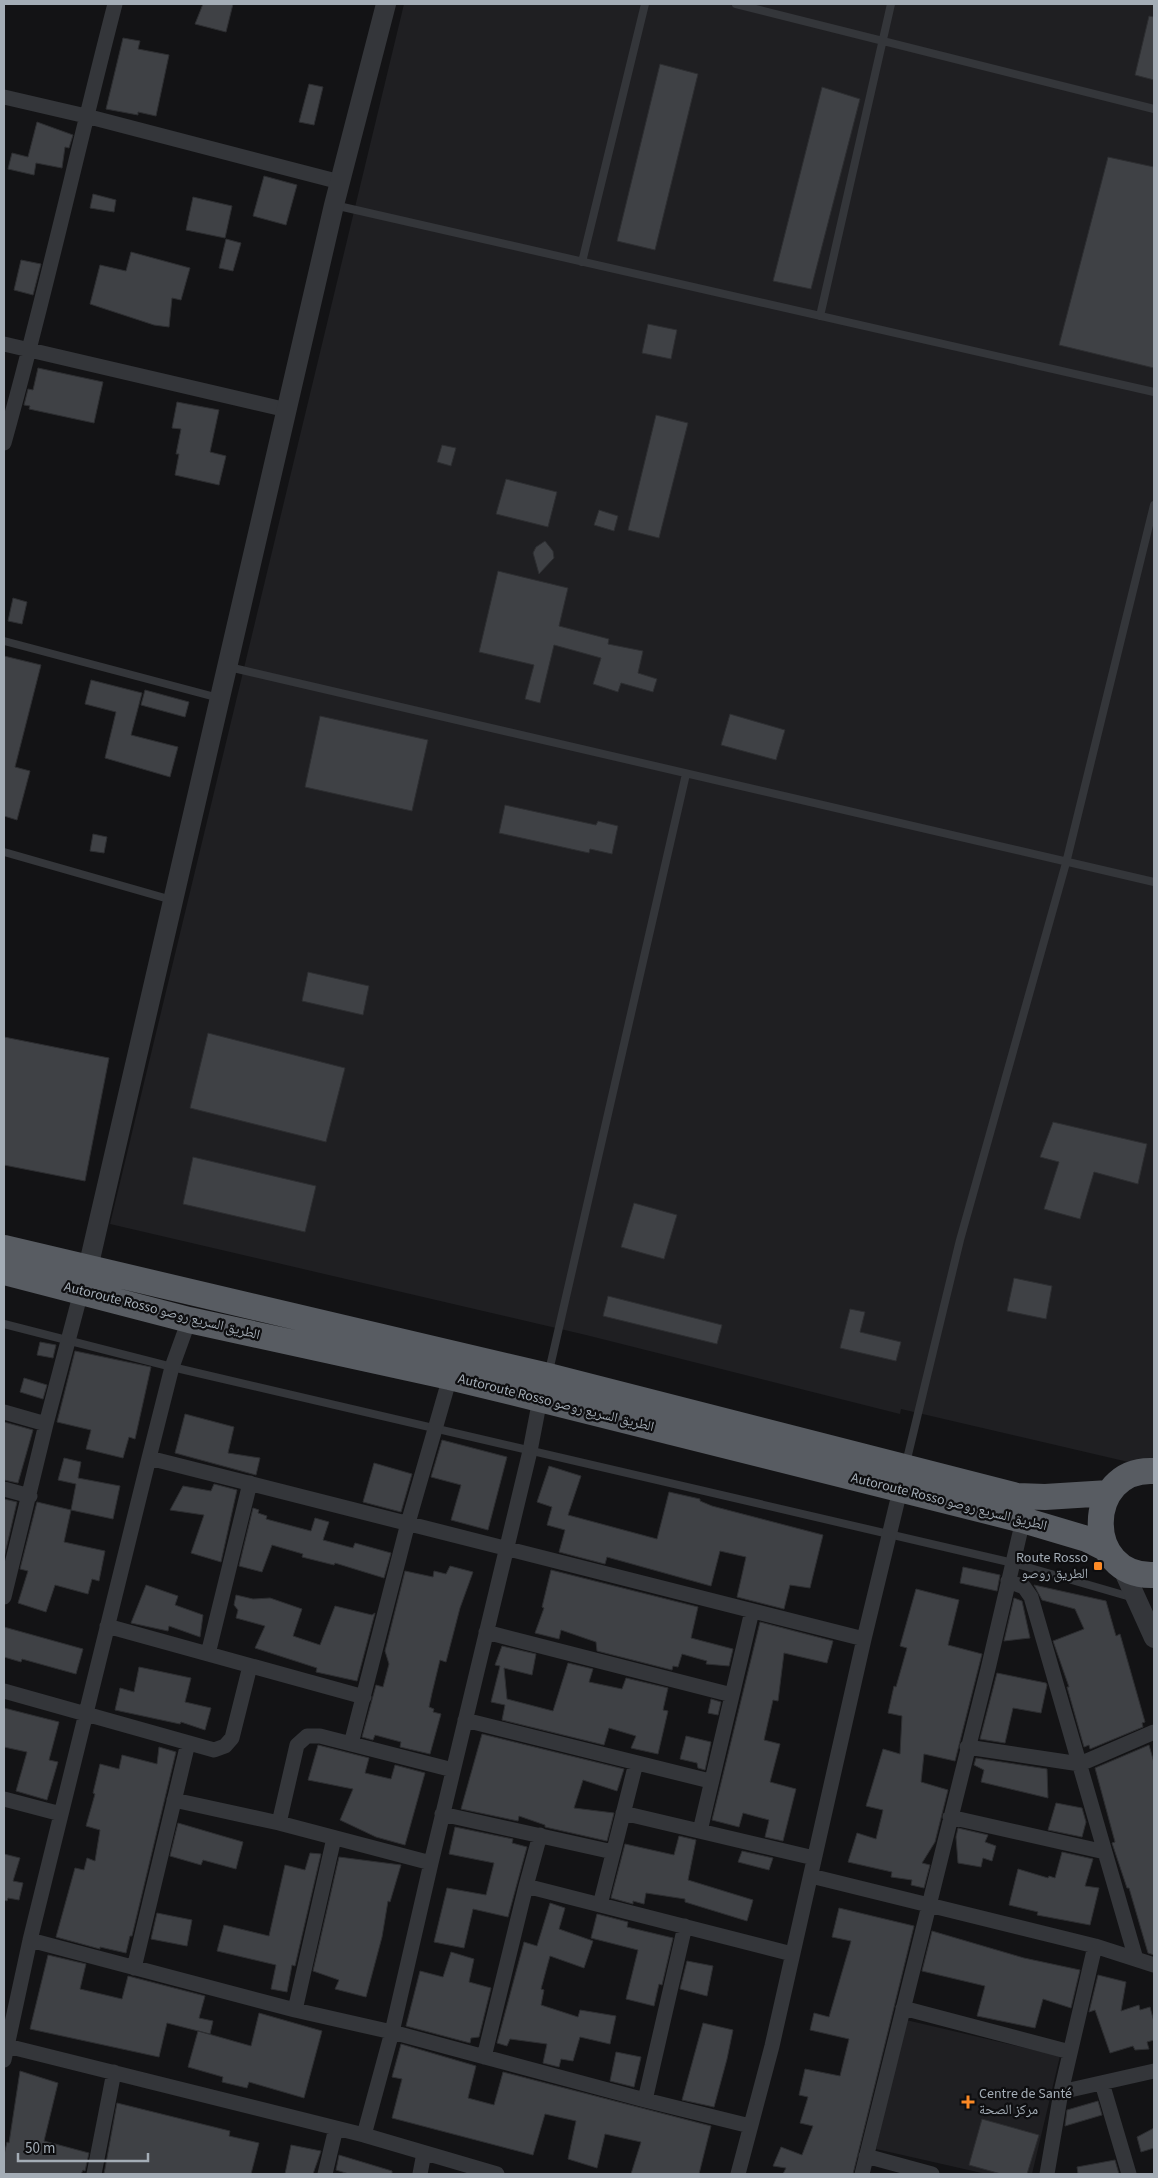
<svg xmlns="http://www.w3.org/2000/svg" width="1158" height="2178" font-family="'Source Sans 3','Noto Naskh Arabic',sans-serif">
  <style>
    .built { fill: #1f1f22 }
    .building { fill: #3f4145; stroke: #2d2e31 }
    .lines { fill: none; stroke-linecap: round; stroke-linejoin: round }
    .service { stroke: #34363a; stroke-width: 8 }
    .minor { stroke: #34363a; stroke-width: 15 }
    .tertiary { stroke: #34363a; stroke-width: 20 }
    .trunk { stroke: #585c62; stroke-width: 26 }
    .poi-dot { fill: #fb8925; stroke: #0e0e10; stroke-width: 2 }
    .labels { text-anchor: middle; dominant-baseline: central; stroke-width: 4.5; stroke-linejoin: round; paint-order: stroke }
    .street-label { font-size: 14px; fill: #a4adb6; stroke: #0e0e10 }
    .poi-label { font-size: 14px; fill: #a4adb6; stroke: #0e0e10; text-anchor: end }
  </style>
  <rect width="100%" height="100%" fill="#131315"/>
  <!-- built -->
  <path class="built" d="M404,4H1154V1468L901,1409L900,1414L586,1335L110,1224Z
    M906,2020L1060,2056L1032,2174H986L876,2149Z"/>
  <!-- building -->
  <path class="building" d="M203,4H233L226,32L195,24Z
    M1149,16L1154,17V80L1135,75Z
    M123,38L140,41L138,49L169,55L156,116L138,112V115L106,109Z
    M660,64L698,74L655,250L617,241Z
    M309,84L323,87L314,125L299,122Z
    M822,87L860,99L811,289L773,281Z
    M37,122L73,135L69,148L65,147L62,168L36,163L34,175L8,169L12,153L28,157Z
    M1108,157L1154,167V368L1059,345Z
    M264,176L297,185L286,225L253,216Z
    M93,194L116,200L114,212L90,208Z
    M193,197L232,206L225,238L186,230Z
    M226,239L241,243L233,271L219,268Z
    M131,252L190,268L181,300L172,298L169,327L154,325L90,304L100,265L126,271Z
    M21,260L41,264L33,295L14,290Z
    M648,324L677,330L671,359L642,353Z
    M38,368L103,382L94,423L29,409L30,406L24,405L28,389L33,390Z
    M177,402L219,410L210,452L226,456L219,485L175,475L179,454H176L181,429L172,428Z
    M656,415L688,423L659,538L628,530Z
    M442,445L456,448L451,466L437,462Z
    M506,479L557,492L548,527L496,514Z
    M599,510L618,516L614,531L594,525Z
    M545,541L553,551L554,558L539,574L533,553L536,547Z
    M498,571L568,588L559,626L609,639L608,644L643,651L638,673L657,679L653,692L621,683L618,692L593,684L601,658L554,645L540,703L525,699L534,665L479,652Z
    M13,598L27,602L22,624L8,621Z
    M4,656L41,665L15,767L30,771L17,820L4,816Z
    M91,680L142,693L131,735L178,747L170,777L105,758L116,712L85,704Z
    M145,690L189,702L185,717L141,705Z
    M730,714L785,730L776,760L721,745Z
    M320,716L428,740L412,811L305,787Z
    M505,805L596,825L598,821L618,826L612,854L590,849L589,853L499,833Z
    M93,834L107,837L104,853L90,851Z
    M308,972L369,986L363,1015L302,1001Z
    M208,1033L345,1068L326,1142L190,1108Z
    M4,1037L109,1058L85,1181L4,1165Z
    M1053,1122L1147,1144L1138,1184L1094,1172L1080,1219L1044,1209L1059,1162L1040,1157Z
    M193,1157L316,1186L305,1232L183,1204Z
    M634,1203L677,1215L664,1259L621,1247Z
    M1014,1278L1052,1286L1046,1319L1007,1311Z
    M608,1296L722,1325L717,1344L603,1316Z
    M850,1309L865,1312L860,1332L901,1342L896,1361L840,1348Z
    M40,1342L56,1345L53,1358L37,1355Z
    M75,1351L151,1367L135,1439L129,1437L123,1458L86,1449L91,1430L57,1422Z
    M24,1378L47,1385L43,1399L20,1392Z
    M185,1414L234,1427L228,1453L260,1458L256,1475L175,1453Z
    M4,1422L33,1430L18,1483L4,1480Z
    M442,1440L507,1457L488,1530L451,1520L461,1485L431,1477Z
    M64,1458L81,1462L78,1478L120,1486L113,1519L71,1510L76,1484L58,1480Z
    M374,1463L412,1474L401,1512L363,1502Z
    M549,1466L581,1476L568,1515L657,1539L669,1492L700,1499V1501L712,1506L823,1535L810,1588L790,1585L784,1609L737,1597L746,1557L720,1551L711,1586L607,1557L605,1564L559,1552L565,1530L547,1525L552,1507L537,1502Z
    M214,1484L237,1490L221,1562L191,1553L204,1515L170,1510L183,1486L211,1491Z
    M4,1499L17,1502L4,1558Z
    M37,1502L71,1510L64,1542L105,1551L99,1581L92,1579L88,1594L55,1585L46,1612L18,1603L28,1571L20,1569Z
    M253,1508L259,1510L258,1513L267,1516L266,1519L311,1531L315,1518L329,1522L323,1540L353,1548L355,1543L391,1553L384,1578L335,1563L334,1565L302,1557L303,1554L272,1545L262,1572L239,1566Z
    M450,1566L473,1572L460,1608L446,1662L440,1660L432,1693L429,1707L434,1709L433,1712L441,1714L430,1754L400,1747L401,1742L375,1735L373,1740L362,1737L376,1685L383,1687L389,1664L385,1651L405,1571L433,1577L434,1571L446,1574Z
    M963,1567L1000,1575L997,1591L960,1583Z
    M551,1570L698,1607L691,1638L733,1649L729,1666L706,1664L707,1661L682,1654L678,1667L673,1666L672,1670L597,1651L596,1642L561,1630L559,1639L535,1633L544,1608L542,1607Z
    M146,1585L178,1596L175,1605L203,1615L200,1637L169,1626L168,1631L131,1623Z
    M1034,1585L1106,1601L1116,1636L1120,1634L1145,1722L1142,1723L1143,1727L1090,1749L1089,1745L1084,1747L1067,1687H1069L1053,1641L1084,1629L1075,1609L1042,1600Z
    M916,1589L959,1600L948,1645L982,1654L955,1761L924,1754L921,1782L948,1790L935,1842L922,1863L930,1865L924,1888L911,1885L912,1880L891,1877L892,1872L848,1862L857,1833L876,1839L883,1810L866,1806L883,1749L900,1754L902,1716L888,1713L894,1686L896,1687L907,1648L900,1646Z
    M236,1595L253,1599L270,1598L302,1609L293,1636L320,1645L335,1606L372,1615L375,1613L357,1681L316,1672L317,1668L255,1648L265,1626L236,1618L238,1610L234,1605Z
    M1014,1598L1022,1601L1030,1638L1004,1641Z
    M760,1622L833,1641L827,1663L784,1653L778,1701L773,1700L764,1740L780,1744L770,1782L796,1789L783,1841L765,1837L769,1820L743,1813L739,1827L712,1820Z
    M4,1627L83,1649L76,1674L22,1659L21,1662L4,1657Z
    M502,1646L536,1654L532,1675L504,1668L507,1699L553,1711L568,1663L593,1669L589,1682L622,1689L626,1678L668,1688L663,1710L668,1711L658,1754L631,1748L636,1736L609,1728L604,1745L502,1720L505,1705L491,1702L500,1666L495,1665Z
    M139,1667L191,1678L185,1702L211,1708L205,1730L181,1722L180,1724L115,1710L120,1688L134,1692Z
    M997,1673L1046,1683L1047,1685L1041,1713L1013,1708L1005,1743L980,1739Z
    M711,1699L721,1702L718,1715L708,1713Z
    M4,1708L59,1722L49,1760L58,1762L47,1800L16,1791L27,1752L4,1747Z
    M482,1734L624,1769L617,1791L583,1780L574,1808L614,1813L607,1841L545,1827V1825L519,1816L518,1821L461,1809Z
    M686,1736L711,1742L705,1770L698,1768L697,1763L680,1759Z
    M318,1745L369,1758L365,1773L391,1779L395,1765L425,1773L405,1845L376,1837L340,1820L353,1789L308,1780Z
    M1149,1745L1154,1763V1955L1148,1953L1129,1888H1127L1112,1843L1115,1842L1095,1768Z
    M159,1747L176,1752L132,1936H130L126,1953L100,1947V1949L56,1937L75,1868L84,1870L87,1858L95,1861L100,1830L86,1826L95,1794L93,1793L100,1764L119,1769L122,1755L157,1764Z
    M976,1758L1047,1769L1048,1798L981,1782L984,1770L974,1765Z
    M1056,1803L1082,1808L1086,1822L1082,1837L1048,1830Z
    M178,1823L243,1842L236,1869L203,1860L201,1865L170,1856Z
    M455,1827L513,1839L512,1843L527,1847L508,1917L473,1909L464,1948L434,1942L447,1888L486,1895L494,1863L449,1854Z
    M958,1828L988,1835L985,1842L996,1846L992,1861L983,1858L981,1867L958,1863L956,1837Z
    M679,1836L696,1840L688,1880L753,1900L747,1921L685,1902V1899L646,1893L644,1904L633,1901V1904L611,1898L625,1844L674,1855Z
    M742,1851L773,1858L769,1870L738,1862Z
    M1062,1852L1093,1859L1085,1886L1099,1888L1090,1925L1037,1915L1038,1912L1009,1905L1018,1869L1048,1878L1049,1876L1055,1878Z
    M310,1853L321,1854L295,1966L292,1965L287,1992L271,1989L276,1965L217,1951L224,1925L269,1936L285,1865L305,1870Z
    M4,1854L20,1858L13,1881L23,1883L19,1900L8,1898L7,1901L4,1900Z
    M339,1857L401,1865L390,1902L388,1901L382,1937L366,1997L335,1989L339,1980L313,1971Z
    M550,1903L565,1908L559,1929L593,1941L584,1968L550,1956L541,1989L544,1990L541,2005L578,2017L580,2010L616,2016L610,2044L580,2037L573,2061L561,2059L559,2067L543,2063L547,2044L510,2039L507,2046L497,2043L524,1942L537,1946Z
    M839,1908L914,1926L853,2174H783L786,2168L773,2166L781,2147L802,2155L813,2126L800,2123L808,2097L799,2095L805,2069L840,2076L849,2039L810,2030L814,2013L829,2017L851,1941L832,1937Z
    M157,1913L192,1920L187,1946L151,1939Z
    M597,1914L628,1922L627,1927L673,1938L662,1985L659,1984L654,2006L626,1999L638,1950L591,1938Z
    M932,1931L1024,1958L1080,1970L1071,2008L1043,1999L1035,2028L977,2016L985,1986L922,1971Z
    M451,1952L474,1959L469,1982L491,1988L479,2037L471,2038L470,2043L406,2026L420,1971L443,1977Z
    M48,1955L86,1964L80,1989L122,1999L128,1976L205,1996L199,2018L213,2021L210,2034L167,2023L159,2057L30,2029Z
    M687,1961L713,1966L707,1996L680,1989Z
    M1098,1975L1126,1982L1121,2011L1139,2005L1140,2010L1150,2007L1154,2022V2040L1147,2042L1149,2049L1135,2050L1133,2046L1110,2053L1095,2010L1089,2012Z
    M259,2013L322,2031L304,2098L249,2082L247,2088L222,2082L223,2077L188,2067L198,2031L251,2046Z
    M703,2023L733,2030L727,2059L714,2107L682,2100Z
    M401,2044L476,2066L468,2098L494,2105L503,2072L711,2126L699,2174H631L641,2142L605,2134L597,2168L568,2159L576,2121L545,2114L533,2155L392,2118L402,2079L392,2077Z
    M616,2052L641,2057L634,2087L610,2081Z
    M20,2071L58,2083L44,2141L89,2153L85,2171L83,2170L81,2174H4V2155L7,2142L9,2143Z
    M1098,2101L1102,2115L1065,2126L1067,2110Z
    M117,2103L230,2131L229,2136L259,2143L251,2174H104Z
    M982,2119L1039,2135L1027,2174H1001L969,2165Z
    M1154,2128V2148L1141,2152L1137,2137Z
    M291,2145L321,2151L313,2174H285Z
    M339,2155L392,2171V2174H349L336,2170Z
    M1115,2160L1119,2174H1078L1077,2167Z"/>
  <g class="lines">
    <!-- service -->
    <path class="service" d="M736,4L1154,109
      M334,205L1154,392
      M582,262L645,4
      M820,316L891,4
      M4,641L219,698
      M229,667L1154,882
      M4,852L172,900
      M4,1324L172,1367L1013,1563L1134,1598
      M549,1371L686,774
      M906,1463L960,1240L1066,863L1154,505"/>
    <!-- minor -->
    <path class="minor" d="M4,97L86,116L340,182
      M4,344L287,410
      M4,443C45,297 77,150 115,4
      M4,1412L46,1424
      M149,1458L864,1639
      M4,1489L30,1496
      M1008,1581L1024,1587L1031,1597L1136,1959
      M4,1597L46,1424L81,1292
      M107,1626L364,1697
      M486,1632L732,1695
      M208,1654L250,1483
      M4,1691L214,1750L225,1746L232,1738L250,1666
      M465,1720L710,1781
      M351,1744L408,1523L450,1377
      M967,1747L1080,1764L1154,1732
      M4,1799L61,1814
      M174,1800L279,1823L431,1863
      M623,1813L814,1858
      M442,1814L613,1852
      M950,1817L1105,1852
      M279,1823L297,1745L307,1736H320L453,1770
      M700,1831L752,1611
      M811,1876L1095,1946L1154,1965
      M526,1886L792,1954
      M600,1905L636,1763
      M30,1940L295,2010L392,2032L645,2100L750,2126
      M134,1968L188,1743
      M903,2008L1070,2052
      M295,2010L334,1838
      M7,2046L364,2135L497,2174
      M484,2057L526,1886L540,1835
      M4,2060L30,1940L149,1458L172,1367L189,1320
      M1102,2083L1129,2174
      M1061,2092L1154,2071
      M645,2100L685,1926
      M364,2135L392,2032L431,1863L530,1451L540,1399
      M866,2156L932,2174
      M94,2174L114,2072
      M325,2174L336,2128
      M420,2174L424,2153
      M738,2174L772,2046L864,1639L902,1482
      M862,2174L988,1669L1023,1520
      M1047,2174L1061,2092L1095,1946"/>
    <!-- tertiary -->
    <path class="tertiary" d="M88,1268L334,205L386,4
      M1121,1565L1154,1638"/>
    <!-- trunk -->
    <path class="trunk" d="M4,1248L548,1376L1017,1496L1045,1497L1109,1493
      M4,1272L189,1320L450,1377L540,1399L1023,1520L1087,1539L1105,1548
      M1154,1471C1084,1467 1082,1578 1154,1575"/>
  </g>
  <!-- markers -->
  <g class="poi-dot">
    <rect x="1093" y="1561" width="10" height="10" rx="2.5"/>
    <path d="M965.5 2094.5h5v5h5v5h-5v5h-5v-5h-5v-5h5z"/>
  </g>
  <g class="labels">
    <!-- street labels -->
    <g class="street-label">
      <text transform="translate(162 1311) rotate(14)">Autoroute Rosso الطريق السريع روصو</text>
      <text transform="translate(556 1403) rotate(14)">Autoroute Rosso الطريق السريع روصو</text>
      <text transform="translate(949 1502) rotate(14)">Autoroute Rosso الطريق السريع روصو</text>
    </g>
    <!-- poi labels -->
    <g class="poi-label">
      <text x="1088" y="1558">Route Rosso<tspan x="1088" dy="16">الطريق روصو</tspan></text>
      <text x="979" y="2094" text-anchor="start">Centre de Santé<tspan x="979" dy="16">مركز الصحة</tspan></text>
    </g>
  </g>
  <!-- border -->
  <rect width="1158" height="2178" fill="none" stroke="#a4adb6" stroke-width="10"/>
  <!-- scale -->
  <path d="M18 2153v8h130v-8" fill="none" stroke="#a4adb6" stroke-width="2.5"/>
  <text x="25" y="2153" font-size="15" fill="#a4adb6" stroke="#0e0e10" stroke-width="4" paint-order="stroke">50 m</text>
</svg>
